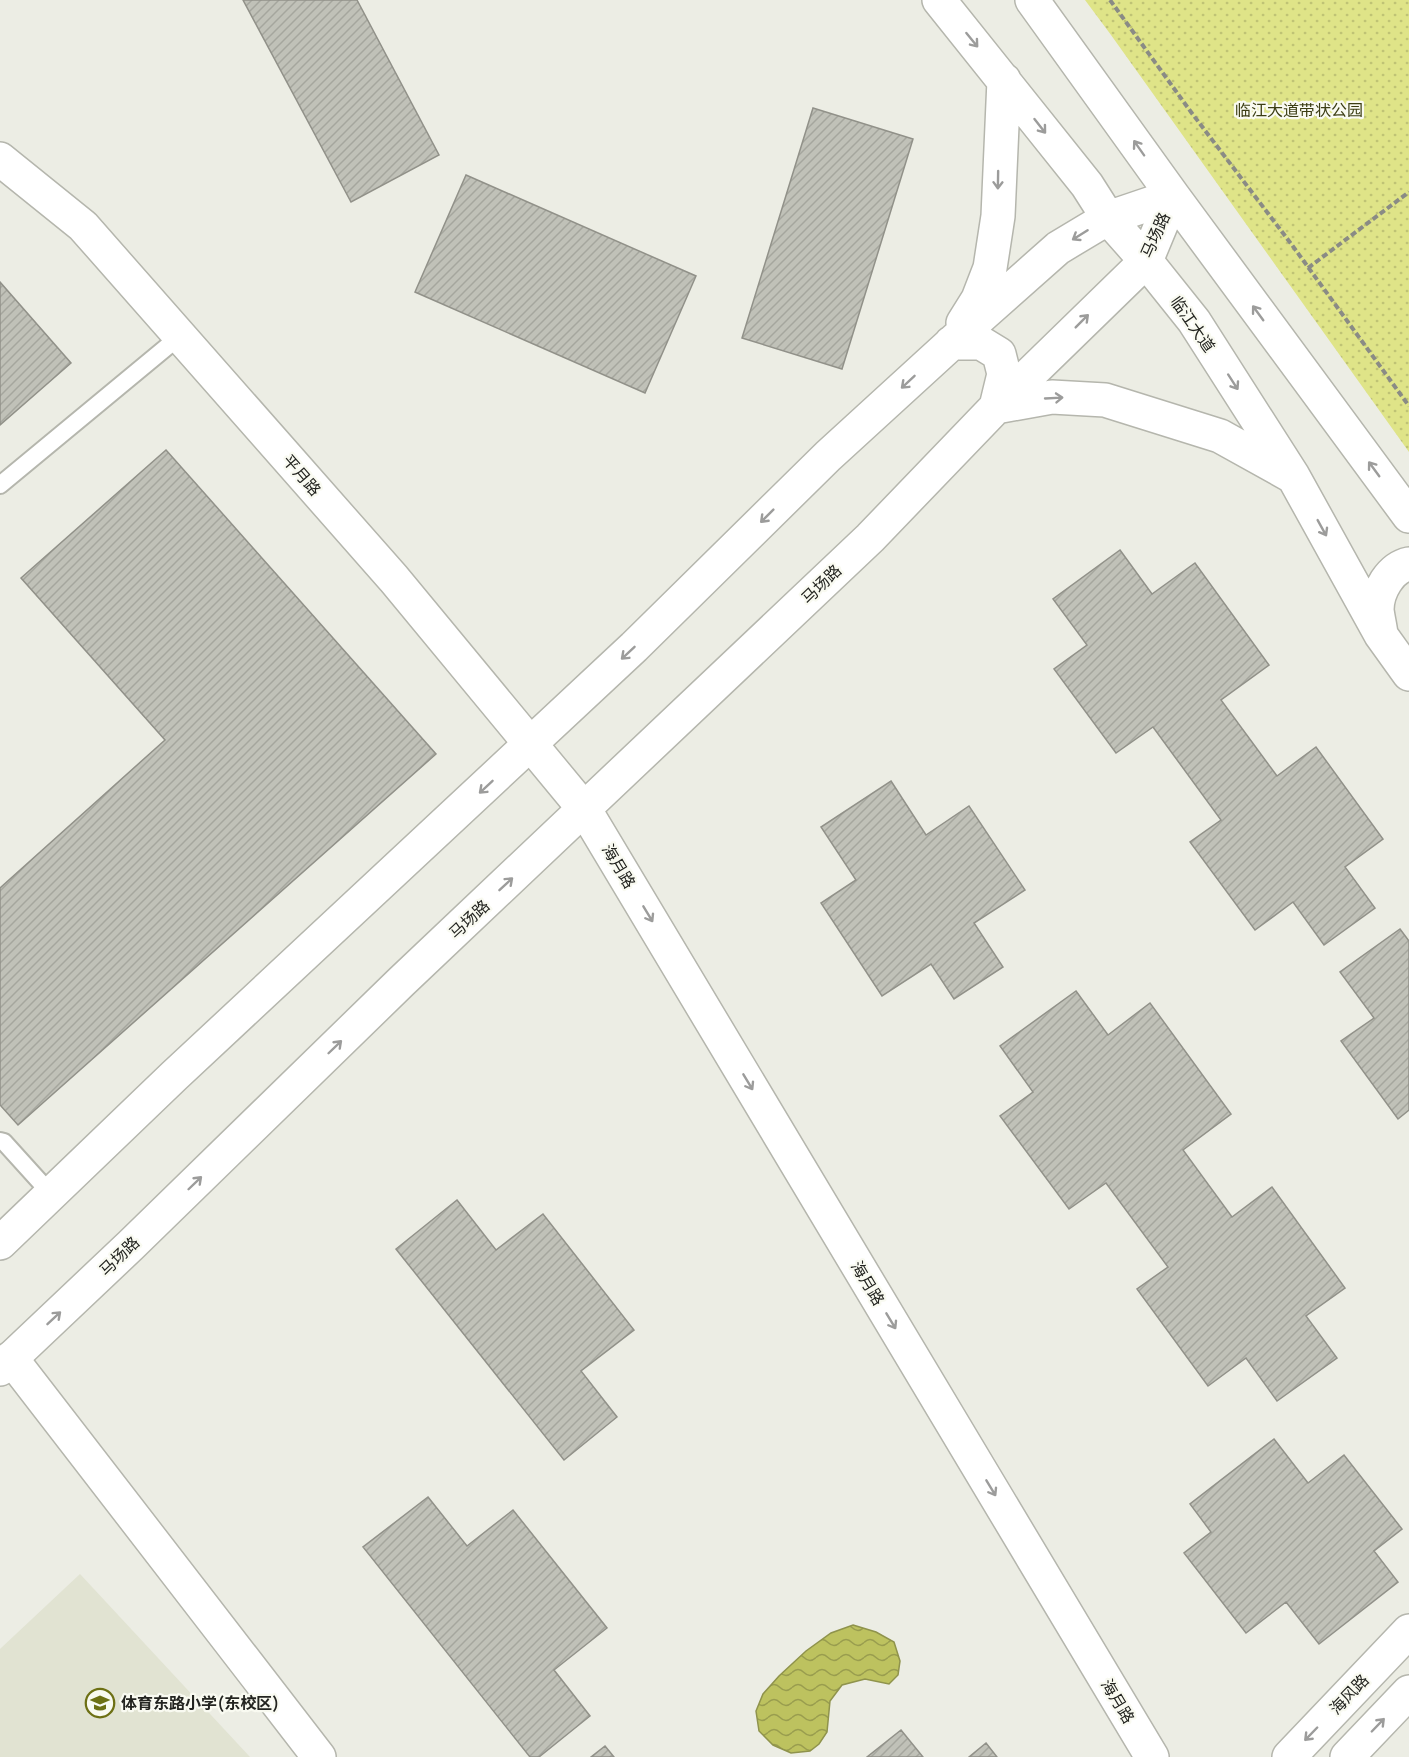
<svg xmlns="http://www.w3.org/2000/svg" width="1409" height="1757" font-family="Manrope,'Noto Sans SC',sans-serif">
  <style>
    .built { fill: #e1e3d2 }
    .park { fill: url(#park-dots) }
    .water { fill: url(#water-waves); stroke: #8f934c; stroke-width: 1.5 }
    .building { fill: url(#building-hatch); stroke: #919189; stroke-width: 1.5 }
    .lines { fill: none; stroke-linecap: round; stroke-linejoin: round }
    .lane-casing { stroke: #b5b6ad; stroke-width: 20 }
    .street-casing { stroke: #b5b6ad; stroke-width: 36 }
    .secondary-casing { stroke: #b5b6ad; stroke-width: 36 }
    .path { stroke: #8a8b85; stroke-width: 4; stroke-dasharray: 6 3; stroke-linecap: butt }
    .lane { stroke: #fff; stroke-width: 16 }
    .street { stroke: #fff; stroke-width: 33 }
    .secondary { stroke: #fff; stroke-width: 33 }
    .oneway { stroke: #9c9c9b }
    .labels { text-anchor: middle; dominant-baseline: central; stroke-width: 4.5; stroke-linejoin: round; paint-order: stroke }
    .park-label { font-size: 16px; fill: #3c3e14; stroke: #f9faf1 }
    .street-label { font-size: 16px; fill: #232420; stroke: #f9faf1 }
    .poi-label { font-size: 16px; font-weight: bold; fill: #232420; stroke: #f9faf1; text-anchor: start }
  </style>
  <defs>
    <pattern id="park-dots" width="8" height="8" patternUnits="userSpaceOnUse" patternTransform="scale(1.5)"><rect width="8" height="8" fill="#dfe488"/><path d="M2 2h.1M6 6h.1" fill="none" stroke="#bfc375" stroke-width="1.8" stroke-linecap="round"/></pattern>
    <pattern id="water-waves" width="16" height="10" patternUnits="userSpaceOnUse" patternTransform="scale(1.5)"><rect width="16" height="10" fill="#bdc25f"/><path d="M0 5q4-4 8 0t8 0" fill="none" stroke="#999d4e"/></pattern>
    <pattern id="building-hatch" width="6" height="6" patternUnits="userSpaceOnUse" patternTransform="scale(1.5)"><rect width="6" height="6" fill="#c0c1b8"/><path d="M-1 1l2-2M0 6l6-6M5 7l2-2" fill="none" stroke="#a5a69e"/></pattern>
  </defs>
  <rect width="100%" height="100%" fill="#ecede4"/>
  <!-- built -->
  <path class="built" d="M80,1574L250,1757H0V1649Z"/>
  <!-- park -->
  <path class="park" d="M1085,0H1409V452L1111,35Z"/>
  <!-- water -->
  <path class="water" d="M853,1625L876,1632L894,1642L900,1661L898,1675L889,1684L865,1679L842,1685L830,1701L827,1732L819,1744L810,1751L791,1753L773,1745L759,1731L756,1711L763,1694L779,1676L806,1651L831,1633Z"/>
  <!-- building -->
  <path class="building" d="M243,0H357L439,155L351,202Z
    M813,108L913,139L842,369L742,338Z
    M466,175L696,276L645,393L415,292Z
    M0,282L71,363L0,425Z
    M166,450L436,754L18,1125L0,1105V888L165,740L21,578Z
    M1120,550L1152,594L1195,563L1269,665L1221,700L1277,776L1316,747L1383,839L1345,867L1375,908L1324,945L1293,902L1255,930L1190,842L1221,820L1153,727L1116,753L1054,669L1087,645L1053,599Z
    M891,781L926,835L969,806L1025,890L974,923L1003,967L954,999L931,964L882,996L821,903L856,880L821,827Z
    M1400,929L1409,941V1110L1398,1119L1341,1041L1374,1018L1340,972Z
    M1076,991L1108,1035L1150,1003L1231,1114L1183,1150L1232,1217L1272,1187L1345,1288L1306,1316L1337,1358L1277,1401L1246,1358L1208,1386L1137,1289L1168,1267L1106,1183L1069,1209L1000,1116L1033,1092L1000,1046Z
    M457,1200L496,1250L543,1214L634,1330L581,1371L617,1417L564,1460L396,1249Z
    M1274,1439L1308,1483L1344,1455L1402,1529L1374,1551L1398,1582L1319,1644L1286,1602L1246,1633L1184,1553L1211,1532L1190,1504Z
    M428,1497L467,1546L513,1510L607,1628L554,1670L590,1716L539,1757H530L363,1547Z
    M901,1730L923,1757H867Z
    M986,1743L997,1757H969Z
    M605,1746L614,1757H591Z"/>
  <g class="lines">
    <!-- lane casing -->
    <g class="lane-casing">
      <path id="lane" d="M0,485L180,336
        M0,1141L4,1142L51,1194"/>
    </g>
    <!-- street casing -->
    <g class="street-casing">
      <path id="street" d="M0,159L83,226L394,579L585,810L1152,1757
        M11,1358L319,1757"/>
    </g>
    <!-- secondary casing -->
    <g class="secondary-casing">
      <path id="secondary" d="M939,0L1087,185L1108,218L1146,261L1194,321L1293,476L1381,635L1409,674
        M1032,0L1173,196L1409,516
        M963,323L978,299L990,268L998,216L1004,80
        M951,343H981L999,354L1004,374L996,407
        M996,407L1052,397L1105,400L1220,436L1290,475
        M1381,634C1380,626 1378,618 1377,610C1377,591 1390,568 1409,564
        M0,1243L174,1076L634,647L828,456L979,318L1058,248L1108,218L1173,196
        M0,1369L131,1245L401,982L870,538L996,407L1146,261L1173,196
        M1289,1757L1409,1631
        M1347,1757L1409,1692"/>
    </g>
    <!-- path -->
    <path class="path" d="M1110,0L1191,112L1292,245L1409,406
      M1308,268L1409,192"/>
    <!-- lane -->
    <use href="#lane" class="lane"/>
    <!-- street -->
    <use href="#street" class="street"/>
    <!-- secondary -->
    <use href="#secondary" class="secondary"/>
  </g>
  <!-- one-way arrows -->
  <defs><path id="oneway-shaft" d="M-6 0H5M1.5-3L5.5 0L1.5 3" fill="none" stroke-width="1.6" stroke-linecap="round" stroke-linejoin="round" transform="scale(1.5)"/></defs>
  <g class="oneway">
    <use href="#oneway-shaft" transform="translate(972 40) rotate(51)"/>
    <use href="#oneway-shaft" transform="translate(1040 126) rotate(52)"/>
    <use href="#oneway-shaft" transform="translate(1139 148) rotate(-125)"/>
    <use href="#oneway-shaft" transform="translate(998 180) rotate(91)"/>
    <use href="#oneway-shaft" transform="translate(1080 235) rotate(148)"/>
    <use href="#oneway-shaft" transform="translate(1258 313) rotate(-126)"/>
    <use href="#oneway-shaft" transform="translate(1082 321) rotate(-45)"/>
    <use href="#oneway-shaft" transform="translate(908 382) rotate(137)"/>
    <use href="#oneway-shaft" transform="translate(1233 382) rotate(57)"/>
    <use href="#oneway-shaft" transform="translate(1054 398) rotate(-3)"/>
    <use href="#oneway-shaft" transform="translate(1374 469) rotate(-126)"/>
    <use href="#oneway-shaft" transform="translate(767 516) rotate(135)"/>
    <use href="#oneway-shaft" transform="translate(1322 528) rotate(61)"/>
    <use href="#oneway-shaft" transform="translate(628 653) rotate(137)"/>
    <use href="#oneway-shaft" transform="translate(486 787) rotate(137)"/>
    <use href="#oneway-shaft" transform="translate(506 884) rotate(-43)"/>
    <use href="#oneway-shaft" transform="translate(648 914) rotate(59)"/>
    <use href="#oneway-shaft" transform="translate(335 1047) rotate(-44)"/>
    <use href="#oneway-shaft" transform="translate(748 1082) rotate(59)"/>
    <use href="#oneway-shaft" transform="translate(195 1183) rotate(-44)"/>
    <use href="#oneway-shaft" transform="translate(54 1318) rotate(-43)"/>
    <use href="#oneway-shaft" transform="translate(891 1321) rotate(59)"/>
    <use href="#oneway-shaft" transform="translate(991 1488) rotate(59)"/>
    <use href="#oneway-shaft" transform="translate(1378 1725) rotate(-46)"/>
    <use href="#oneway-shaft" transform="translate(1311 1734) rotate(134)"/>
  </g>
  <!-- icons -->
  <defs>
    <g id="school-ring" transform="scale(1.5)"><circle r="9.5" fill="#f9faf1" stroke="#6d7014" stroke-width="1.5"/><path d="M0-5L7-2L0 1L-7-2ZM-4 1L0 2.5L4 1V4Q0 6-4 4Z" fill="#6d7014"/></g>
  </defs>
  <g fill-rule="evenodd">
    <use href="#school-ring" x="100" y="1703"/>
  </g>
  <g class="labels">
    <!-- park labels -->
    <g class="park-label">
      <text x="1299" y="110">临江大道带状公园</text>
    </g>
    <!-- street labels -->
    <g class="street-label">
      <text transform="translate(1155 235) rotate(-66)">马场路</text>
      <text transform="translate(1193 324) rotate(55)">临江大道</text>
      <text transform="translate(302 475) rotate(49)">平月路</text>
      <text transform="translate(821 584) rotate(-44)">马场路</text>
      <text transform="translate(619 866) rotate(59)">海月路</text>
      <text transform="translate(469 919) rotate(-43)">马场路</text>
      <text transform="translate(119 1256) rotate(-44)">马场路</text>
      <text transform="translate(868 1283) rotate(59)">海月路</text>
      <text transform="translate(1349 1694) rotate(-46)">海风路</text>
      <text transform="translate(1118 1701) rotate(59)">海月路</text>
    </g>
    <!-- poi labels -->
    <g class="poi-label">
      <text x="121" y="1703">体育东路小学(东校区)</text>
    </g>
  </g>
</svg>
